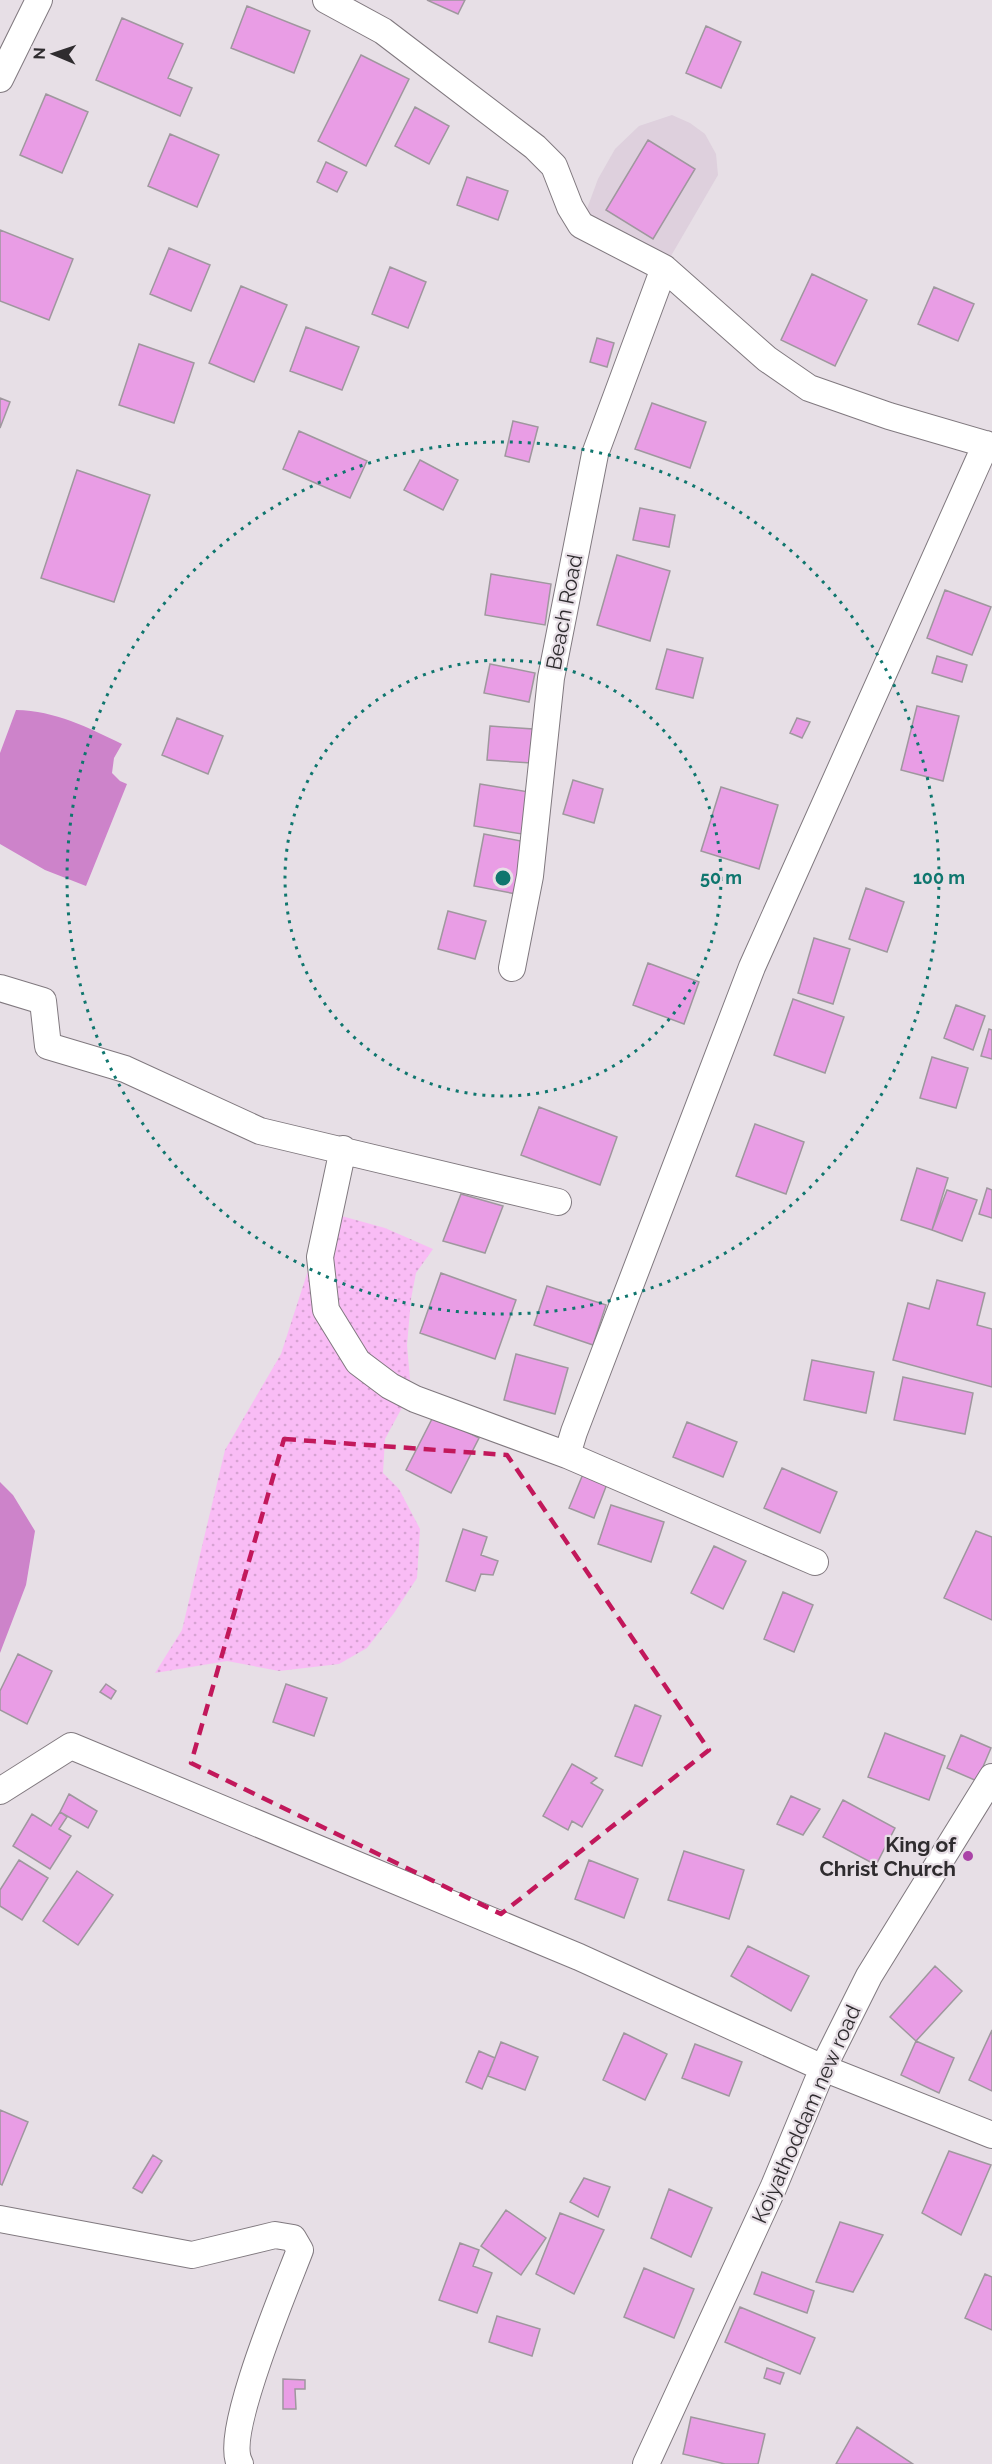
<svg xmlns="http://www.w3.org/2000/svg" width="992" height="2464" font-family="Raleway,sans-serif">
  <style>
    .built { fill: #ded0dd }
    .grass { fill: url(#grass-dots) }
    .water { fill: #cd83ca }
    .building { fill: #e99de5; stroke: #9f979e; stroke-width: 1.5 }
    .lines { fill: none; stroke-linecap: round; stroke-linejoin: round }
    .minor-casing { stroke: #80797f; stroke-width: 28 }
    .minor { stroke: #fff; stroke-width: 26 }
    .marked { fill: none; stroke: #c2185b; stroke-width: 4.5; stroke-dasharray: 12 8; stroke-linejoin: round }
    .ring { fill: none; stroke: #0f766e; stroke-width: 3; stroke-dasharray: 3 6 }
    .poi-dot { fill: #aa43a7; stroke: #e7dfe6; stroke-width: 2 }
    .labels { text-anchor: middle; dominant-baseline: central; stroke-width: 4.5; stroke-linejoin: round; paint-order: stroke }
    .street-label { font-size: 21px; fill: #2f2c2f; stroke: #e7dfe6 }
    .poi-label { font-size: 21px; font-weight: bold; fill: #2f2c2f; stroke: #e7dfe6; text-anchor: end }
    .centre { fill: #0f766e; stroke: #e7dfe6; stroke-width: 3 }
    .ring-label { font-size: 18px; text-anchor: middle; font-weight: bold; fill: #0f766e; stroke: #e7dfe6; stroke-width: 4.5; stroke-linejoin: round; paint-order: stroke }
  </style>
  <defs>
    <pattern id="grass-dots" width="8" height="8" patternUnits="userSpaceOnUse" patternTransform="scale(1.5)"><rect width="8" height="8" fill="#f9bcf5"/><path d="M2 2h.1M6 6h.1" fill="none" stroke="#d6a2d2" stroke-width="1.8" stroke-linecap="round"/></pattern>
  </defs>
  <rect width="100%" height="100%" fill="#e7dfe6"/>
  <!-- built -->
  <path class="built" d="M672,115L690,123L705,134L716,154L718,175L664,268L581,225L598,179L615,149L639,126Z"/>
  <!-- grass -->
  <path class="grass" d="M327,1212L385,1228L433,1249L416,1273L411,1299L407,1345L411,1391L385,1439L383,1473L399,1489L420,1529L417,1578L394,1613L367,1648L339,1664L279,1671L227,1661L155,1673L182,1630L225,1450L281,1354Z"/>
  <!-- water -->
  <path class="water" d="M16,710C56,711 87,727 122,744L114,758L112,773L120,781L127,784L86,886L45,870L0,844V753Z
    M0,1482L13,1495L35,1531L26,1585L0,1653Z"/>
  <!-- building -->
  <path class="building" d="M427,0H465L458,14Z
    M247,6L310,31L294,73L231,48Z
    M122,18L183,44L168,78L192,88L180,116L96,80Z
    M706,26L741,42L721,88L686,73Z
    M361,55L409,79L366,166L318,141Z
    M46,94L88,112L62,173L20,155Z
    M415,107L449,126L429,164L395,146Z
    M170,134L219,155L197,207L148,186Z
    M648,140L695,169L653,239L606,210Z
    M326,162L347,172L337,192L317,182Z
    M467,177L508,191L498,220L457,205Z
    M0,230L73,259L49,320L0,301Z
    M169,248L210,265L191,311L150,294Z
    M390,267L426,282L408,328L372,314Z
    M812,274L867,300L835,366L781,340Z
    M241,286L287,305L254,382L209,363Z
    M934,287L974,304L958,341L918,324Z
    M306,327L359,347L342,390L290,371Z
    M597,338L614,343L607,367L590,362Z
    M139,344L194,363L174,423L119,405Z
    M0,398L10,402L0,428Z
    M652,403L706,422L690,468L635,449Z
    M513,421L538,427L529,462L505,456Z
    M299,431L367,461L350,498L283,469Z
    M420,460L458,480L443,510L404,490Z
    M77,470L150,495L114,602L41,578Z
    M640,508L675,515L669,547L633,540Z
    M617,555L670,571L650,641L597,625Z
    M491,574L551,584L545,625L485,615Z
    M945,590L991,607L972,655L927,638Z
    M667,649L703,658L693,698L656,689Z
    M937,656L967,665L962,682L932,673Z
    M490,664L535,673L529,702L484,693Z
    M917,706L959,716L943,781L901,770Z
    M177,718L223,736L208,774L162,755Z
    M797,718L810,722L802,738L790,733Z
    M490,726L533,729L531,763L487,760Z
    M573,780L603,789L594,823L563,814Z
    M480,784L529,792L522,834L474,826Z
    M721,787L778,805L759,869L701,851Z
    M484,834L526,842L516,894L474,886Z
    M866,888L904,902L887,952L849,939Z
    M448,911L486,921L475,959L438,949Z
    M814,938L850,949L833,1004L798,993Z
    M648,963L699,982L684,1024L633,1005Z
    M793,999L844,1017L825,1073L774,1055Z
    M956,1005L985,1016L973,1050L944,1038Z
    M989,1029L992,1030V1059L981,1056Z
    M932,1057L968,1068L956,1108L920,1098Z
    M539,1107L617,1137L600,1185L521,1155Z
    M755,1124L804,1142L786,1194L736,1176Z
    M917,1168L948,1178L932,1230L901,1220Z
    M987,1188L992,1190V1218L979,1214Z
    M947,1190L977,1200L962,1241L932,1230Z
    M461,1194L503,1206L485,1253L443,1241Z
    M441,1273L516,1300L495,1359L420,1333Z
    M937,1280L985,1293L977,1325L992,1329V1387L893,1360L908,1303L929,1309Z
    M547,1286L606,1305L593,1345L534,1325Z
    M516,1354L568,1368L555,1414L504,1400Z
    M812,1360L874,1372L866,1413L804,1400Z
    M903,1377L973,1393L965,1434L894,1420Z
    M434,1415L479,1438L451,1493L406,1470Z
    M687,1422L737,1442L723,1477L673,1457Z
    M782,1468L837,1492L820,1533L764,1508Z
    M583,1474L607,1484L594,1518L569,1508Z
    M611,1505L664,1522L651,1562L598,1544Z
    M463,1529L487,1537L481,1555L498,1561L493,1575L481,1574L475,1591L446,1581Z
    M976,1531L992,1537V1620L944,1598Z
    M714,1546L746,1561L723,1609L691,1593Z
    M783,1592L813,1605L794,1652L764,1639Z
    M18,1654L52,1671L27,1724L0,1710V1691Z
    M106,1684L116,1691L111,1699L100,1692Z
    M286,1684L327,1698L314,1736L273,1722Z
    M635,1705L661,1716L642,1766L615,1756Z
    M885,1733L945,1756L929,1800L868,1777Z
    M961,1735L991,1748L977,1781L947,1768Z
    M572,1764L597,1778L591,1783L603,1790L582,1827L572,1821L568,1830L543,1816Z
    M69,1794L97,1811L88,1828L60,1812Z
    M791,1796L820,1809L803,1835L777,1824Z
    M843,1800L895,1828L876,1865L823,1837Z
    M60,1812L67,1817L59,1829L71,1836L50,1869L13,1846L32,1814L51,1826Z
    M684,1851L744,1870L729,1919L668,1900Z
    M19,1860L48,1878L22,1920L0,1906V1890Z
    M589,1860L638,1879L624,1918L575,1899Z
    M77,1871L113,1895L78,1945L43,1921Z
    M748,1946L809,1976L791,2011L731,1976Z
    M935,1966L962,1991L916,2041L890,2017Z
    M992,2030V2091L969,2080Z
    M624,2033L667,2054L645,2100L603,2080Z
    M916,2041L954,2058L939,2093L901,2075Z
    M501,2042L538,2057L525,2090L488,2076Z
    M695,2044L742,2062L729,2096L682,2078Z
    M479,2051L495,2058L482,2089L466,2082Z
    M0,2110L28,2122L2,2185L0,2184Z
    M949,2151L991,2165L961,2235L922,2213Z
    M153,2155L162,2161L142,2193L133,2188Z
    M584,2178L610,2187L598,2217L570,2202Z
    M669,2189L712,2208L691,2257L651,2238Z
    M506,2210L546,2238L521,2275L481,2246Z
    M560,2213L604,2230L574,2294L536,2274Z
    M840,2222L883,2235L853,2292L816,2282Z
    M460,2243L479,2250L473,2266L492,2273L477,2313L439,2300Z
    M644,2268L694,2289L674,2338L624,2317Z
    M762,2272L814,2291L807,2313L754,2294Z
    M985,2274L992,2277V2330L965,2318Z
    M740,2307L815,2338L800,2374L725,2342Z
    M497,2316L540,2329L532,2356L489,2342Z
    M767,2368L784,2373L780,2384L764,2378Z
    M283,2379L305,2380V2389H295L296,2409H283Z
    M691,2417L765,2434L758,2464H725L683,2454Z
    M857,2427L913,2464H836Z"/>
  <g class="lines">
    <!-- minor casing -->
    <g class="minor-casing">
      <path id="minor" d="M326,0L383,31L535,147L554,166L570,207L581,225L664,268L767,359L809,388L889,416L992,446
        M0,79L39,0
        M512,968L530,876L551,678L595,454L664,268
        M0,988L43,1001L48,1046L125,1069L260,1131L558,1202
        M343,1149L320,1257L326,1310L358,1362L390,1386L415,1399L567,1455L815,1562
        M567,1455L574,1432L752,967L986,444
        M0,1791L71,1746L579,1957L823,2068L992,2135
        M0,2219L192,2255L275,2235L293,2238L300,2250C286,2287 223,2434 240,2464
        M646,2464L774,2186L823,2068L869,1976L992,1777"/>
    </g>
    <!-- minor -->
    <use href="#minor" class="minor"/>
  </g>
  <!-- marked area -->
  <path class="marked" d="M284,1439L507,1455L709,1750L501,1914L191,1763Z"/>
  <!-- distance rings -->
  <g class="ring">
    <circle cx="503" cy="878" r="218"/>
    <circle cx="503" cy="878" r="436"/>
  </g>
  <!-- markers -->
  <circle class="poi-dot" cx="968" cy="1856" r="6"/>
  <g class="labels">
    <!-- street labels -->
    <g class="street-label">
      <text transform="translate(564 612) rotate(-79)">Beach Road</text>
      <text transform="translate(806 2114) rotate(-66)">Koiyathoddam new road</text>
    </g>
    <!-- poi labels -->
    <g class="poi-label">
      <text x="956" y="1844">King of<tspan x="956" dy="24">Christ Church</tspan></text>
    </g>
  </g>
  <circle cx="503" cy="878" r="9" class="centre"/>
  <g class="ring-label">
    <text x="721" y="884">50 m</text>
    <text x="939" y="884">100 m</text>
  </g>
  <!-- north arrow -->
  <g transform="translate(54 54) rotate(272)" stroke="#e7dfe6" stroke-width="4.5" paint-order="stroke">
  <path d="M0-4.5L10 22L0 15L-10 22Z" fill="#2f2c2f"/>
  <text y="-9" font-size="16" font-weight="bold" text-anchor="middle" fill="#2f2c2f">N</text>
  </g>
</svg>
